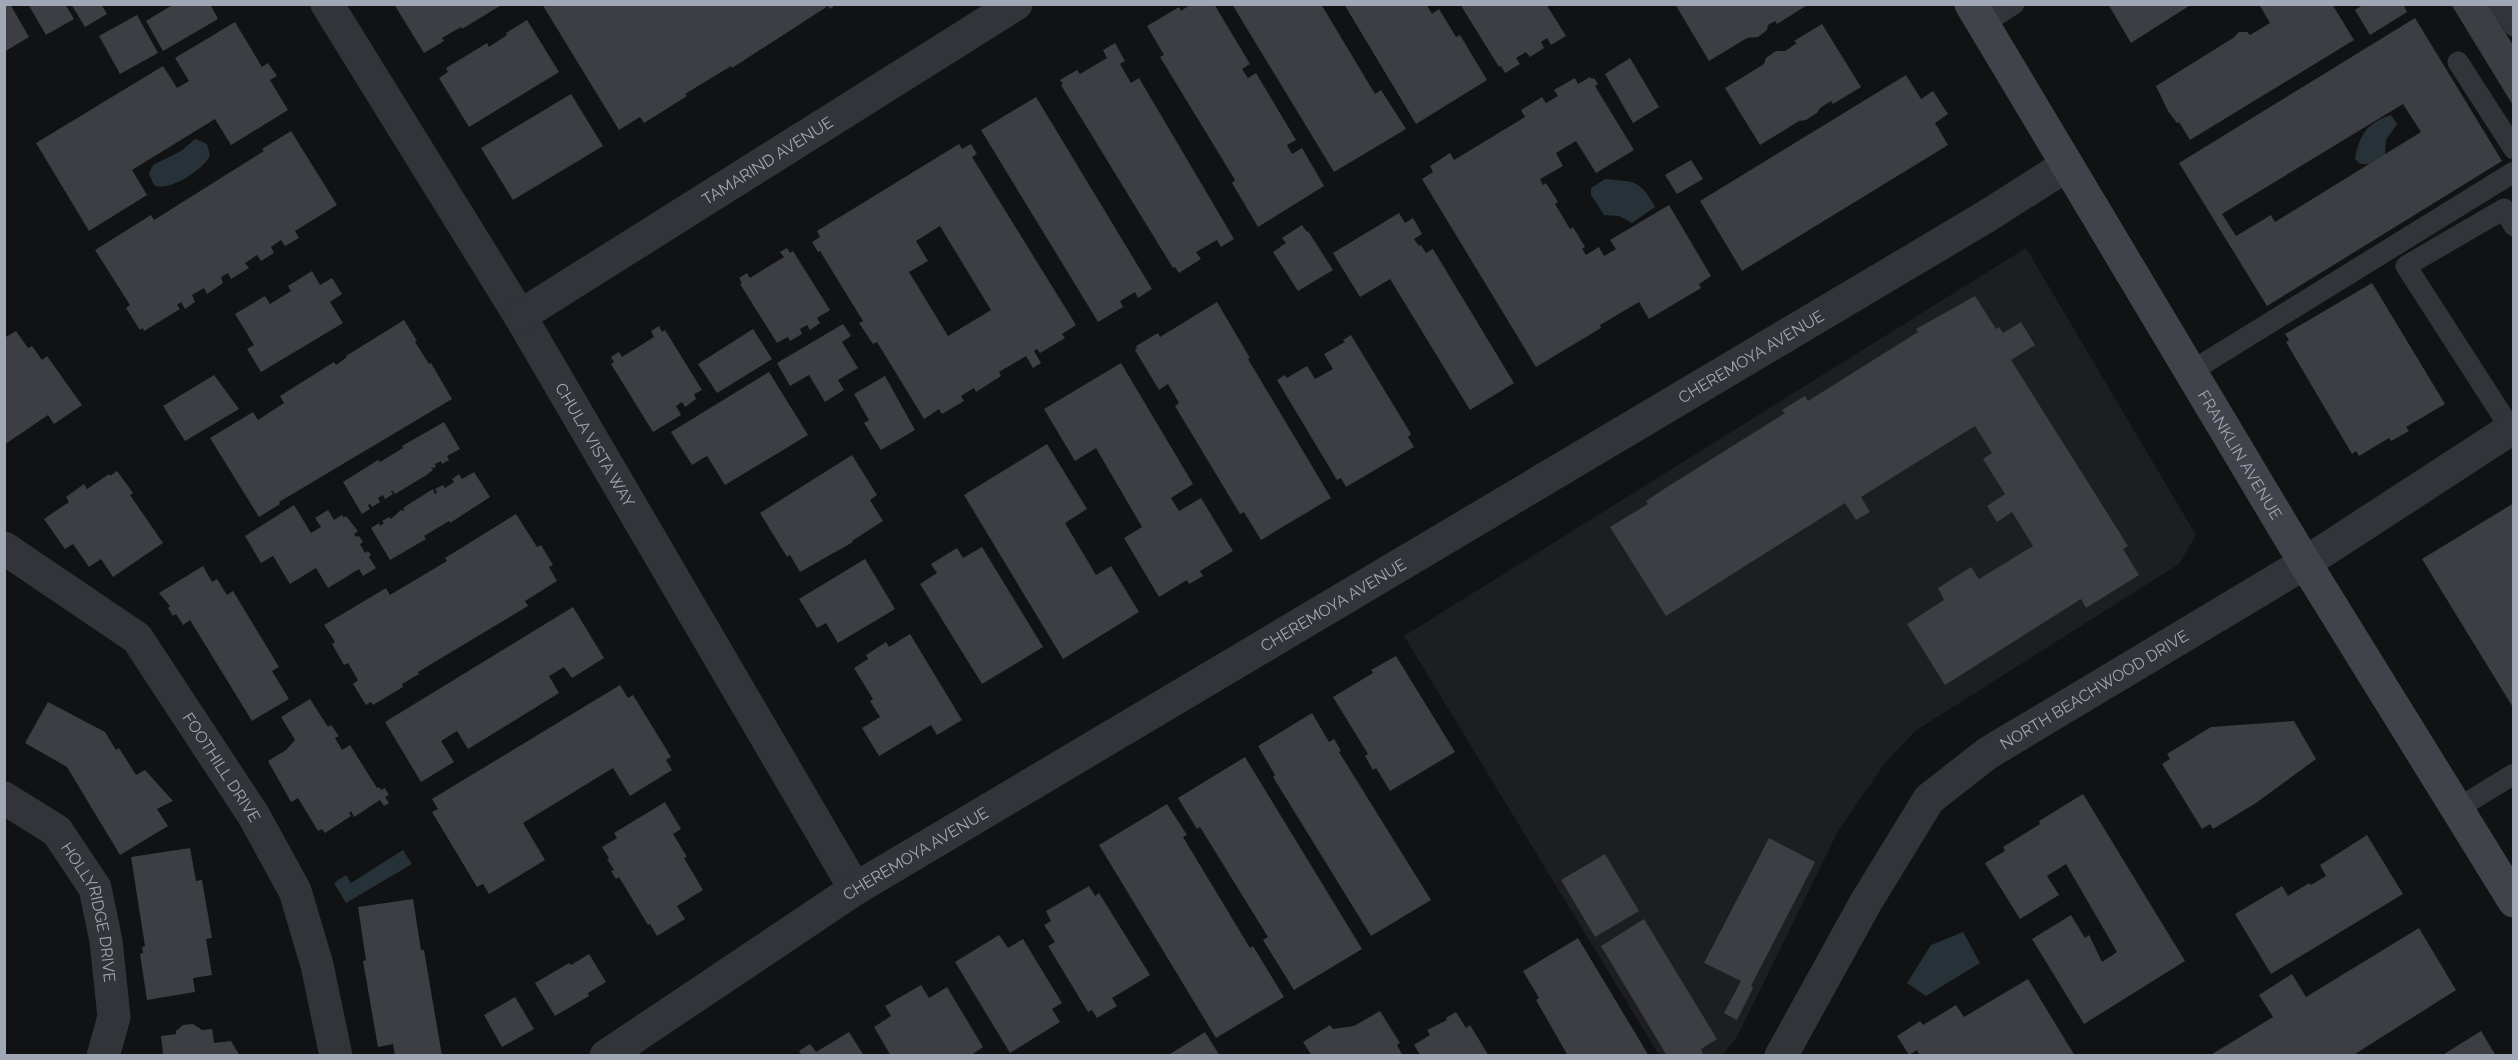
<svg xmlns="http://www.w3.org/2000/svg" width="2518" height="1060" font-family="Raleway,sans-serif">
  <style>
    .built { fill: #1d1e20 }
    .water { fill: #273138 }
    .building { fill: #3d3e44; fill-rule: evenodd }
    .lines { fill: none; stroke-linecap: round; stroke-linejoin: round }
    .service { stroke: #323439; stroke-width: 21 }
    .minor { stroke: #323439; stroke-width: 33 }
    .tertiary { stroke: #323439; stroke-width: 33 }
    .secondary { stroke: #404349; stroke-width: 33 }
    .labels { text-anchor: middle; dominant-baseline: central; stroke-width: 4.5; stroke-linejoin: round; paint-order: stroke }
    .street-label { font-size: 16px; fill: #a1a8b5; stroke: #0d0d0e }
  </style>
  <rect width="100%" height="100%" fill="#111213"/>
  <!-- built -->
  <path class="built" d="M2026,248L2196,535L2179,564L1915,731L1885,763L1838,831L1737,1037L1722,1055H1659L1404,636Z"/>
  <!-- water -->
  <path class="water" d="M2391,115L2397,124L2386,140L2385,155L2369,164H2360L2355,159C2359,136 2367,122 2391,115Z
    M195,139L207,144L210,155C205,169 168,193 154,185L149,174L153,165L181,151Z
    M1605,179C1635,182 1640,179 1655,207L1632,223L1619,216L1604,215L1591,195V188Z
    M403,850L412,864L346,903L334,883L346,875L351,883Z
    M1963,932L1980,963L1926,996L1907,983L1931,945Z"/>
  <!-- building -->
  <path class="building" d="M4,4H10L29,37L4,52Z
    M28,4H65L74,19L46,35Z
    M71,4H101L107,14L85,27Z
    M174,4H210L218,19L163,51L146,21Z
    M394,4H503L462,29L461,27L442,38L444,41L424,53Z
    M542,4H837L830,9L828,6L732,68L731,66L685,94L687,96L644,123L640,117L619,130Z
    M1191,4H1214L1250,64L1242,69L1248,78L1256,73L1296,140L1287,145L1292,154L1302,148L1324,186L1258,227L1232,183L1235,180L1160,57L1164,55L1147,26L1179,7L1181,11Z
    M1232,4H1321L1375,94L1381,90L1406,129L1334,172Z
    M1344,4H1426L1432,14L1439,9L1456,37L1460,35L1487,80L1416,124Z
    M1460,4H1546L1566,36L1551,45L1547,38L1541,42L1544,48L1530,57L1526,52L1516,58L1520,64L1505,73L1501,66L1499,67Z
    M1675,4H1809L1777,24L1775,21L1768,25L1767,30L1758,37L1747,38L1709,61Z
    M2108,4H2192L2131,43Z
    M2259,4H2332L2354,40L2190,140L2179,122L2177,123L2168,111L2156,86L2233,38L2239,32H2247L2250,35L2270,23Z
    M2364,4H2403L2407,12L2370,35L2355,10Z
    M2451,4H2488L2514,47V107Z
    M137,15L158,53L120,74L99,36Z
    M2415,18L2502,161L2267,306L2179,163ZM2403,104L2421,132L2275,222L2271,215L2236,236L2222,214Z
    M527,20L559,72L469,127L439,78L448,72L446,68L487,43L489,47L507,35L506,33Z
    M235,22L262,67L268,63L277,76L270,80L288,110L231,145L215,119L132,170L147,195L89,231L36,143L163,66L177,88L189,81L175,58Z
    M1822,24L1861,87L1833,104L1831,101L1820,108L1817,113L1806,120L1799,121L1760,145L1725,88L1764,64L1766,58L1776,51H1785L1797,43L1794,41Z
    M1115,43L1125,61L1120,64L1131,83L1139,78L1234,239L1221,247L1217,240L1196,252L1201,259L1179,273L1175,267L1173,268L1061,85L1063,84L1060,80L1077,70L1080,74L1107,58L1103,50Z
    M1630,58L1659,107L1633,123L1605,74Z
    M1906,75L1921,99L1933,91L1948,114L1935,123L1948,145L1742,271L1700,201Z
    M1590,77L1592,79L1594,78L1598,84L1595,86L1634,150L1596,173L1576,141L1556,153L1563,166L1540,179L1543,185L1546,183L1558,202L1555,204L1570,229L1573,227L1585,247L1582,249L1586,255L1599,247L1604,256L1616,249L1610,240L1669,205L1711,276L1699,284L1701,288L1649,319L1639,302L1600,325L1601,328L1536,367L1422,179L1433,172L1430,166L1450,153L1454,160L1525,117L1521,110L1542,97L1546,103L1558,96L1554,90L1575,78L1578,84Z
    M571,94L603,146L513,200L481,148Z
    M1036,97L1152,289L1138,298L1135,292L1120,301L1123,307L1098,322L981,130Z
    M291,131L337,205L295,231L299,238L285,246L281,240L271,247L274,253L261,261L257,255L245,263L249,268L231,279L228,273L221,277L223,283L207,294L204,288L192,295L195,302L185,309L181,302L177,305L180,309L144,331L143,328L140,330L126,308L130,305L95,250L151,215L154,220L264,151L262,149Z
    M959,144L962,149L971,144L977,154L972,157L1076,325L1062,334L1065,338L1040,353L1037,349L1034,351L1041,363L1033,368L1026,356L999,372L1001,376L976,392L974,388L961,396L964,401L942,414L939,409L924,419L877,342L873,344L859,323L863,321L820,251L818,252L812,242L820,237L817,231ZM940,226L991,310L948,336L909,272L928,261L916,241Z
    M1691,160L1703,179L1677,194L1665,175Z
    M1399,213L1405,223L1413,218L1422,234L1414,239L1419,246L1421,245L1426,253L1433,249L1514,383L1470,410L1390,279L1360,297L1333,253Z
    M1302,225L1307,232L1308,231L1333,270L1298,291L1273,252L1286,243L1282,238Z
    M787,248L790,253L793,251L830,310L817,318L820,323L810,330L807,325L800,329L802,334L790,341L788,337L777,343L740,284L742,283L739,278L747,273L750,278L784,257L780,252Z
    M312,271L320,285L332,278L342,294L330,302L343,323L261,372L247,349L254,345L235,314L265,296L270,304L291,291L288,286Z
    M2372,283L2445,404L2406,427L2409,431L2391,441L2389,438L2359,456L2356,451L2352,454L2286,342L2289,340L2285,334Z
    M1975,296L1996,329L1999,327L2003,333L2021,322L2035,345L2011,360L2128,546L2123,549L2139,575L2086,608L2081,599L1945,685L1907,624L1944,600L1938,588L1971,567L1979,579L2033,546L2012,512L1997,522L1987,506L2005,494L1983,459L1992,453L1975,426L1861,497L1870,512L1856,520L1845,503L1666,616L1610,527L1648,504L1646,501L1664,489L1785,413L1782,410L1805,396L1808,401L1918,332L1916,329Z
    M1217,302L1250,358L1248,359L1331,498L1261,540L1244,512L1240,514L1175,406L1179,403L1168,384L1159,390L1135,350L1137,348L1136,346L1158,333L1160,337Z
    M404,320L417,341L415,342L429,364L431,363L452,399L279,502L280,504L259,517L210,438L253,412L258,420L284,403L280,396L334,362L336,365L347,357L346,356Z
    M843,324L851,336L842,342L858,368L838,380L844,390L825,402L809,375L790,386L777,363Z
    M659,326L662,332L665,330L702,390L694,394L696,399L685,407L682,402L676,406L681,415L653,432L611,364L614,362L611,357L619,352L622,357L654,337L651,331Z
    M753,329L772,359L717,393L698,364Z
    M16,331L28,348L32,346L42,360L47,356L82,405L54,424L48,415L4,445V338Z
    M1351,335L1411,434L1408,437L1414,447L1346,487L1341,478L1337,480L1277,380L1285,375L1287,378L1307,366L1315,379L1333,369L1324,354L1345,342L1343,340Z
    M1121,363L1193,484L1171,498L1179,511L1201,498L1233,551L1200,571L1203,576L1189,584L1187,580L1159,597L1124,538L1142,527L1096,448L1075,461L1044,409Z
    M769,372L808,435L725,485L707,456L692,465L671,432Z
    M214,375L239,409L185,441L163,406Z
    M885,376L915,430L881,450L864,423L869,420L854,394Z
    M444,422L460,449L447,456L449,460L442,464L441,461L435,464L436,467L433,468L431,467L433,470L425,476L395,494L392,490L391,491L393,494L385,499L383,495L378,498L380,502L372,507L370,504L368,505L370,509L362,514L343,482L378,460L380,462L403,448L402,446Z
    M1047,444L1087,509L1065,523L1096,575L1111,566L1139,612L1063,659L964,495Z
    M852,455L877,495L870,500L883,521L852,541L853,542L800,572L790,555L787,557L760,513Z
    M117,471L133,493L130,495L163,543L113,577L101,559L89,567L73,544L65,549L44,519L69,502L66,497L84,484L87,489L109,474L110,476Z
    M474,472L490,497L450,523L449,521L424,536L426,539L390,560L371,528L379,523L380,526L384,523L382,521L389,517L391,519L401,510L405,511L403,508L433,489L435,494L437,493L435,489L443,485L445,488L454,482L452,479L459,474L462,479Z
    M2514,503V709L2422,559Z
    M294,505L311,533L321,527L315,518L328,510L334,520L342,515L344,518L346,516L358,531L354,534L356,537L359,536L363,542L360,544L365,553L368,551L371,555L369,557L376,568L363,576L359,569L328,588L316,568L290,584L273,556L261,563L245,536Z
    M516,514L537,547L541,545L553,565L549,567L557,581L525,601L528,606L418,672L419,674L402,684L403,687L373,705L371,702L366,705L353,684L358,680L348,663L344,665L332,644L335,642L324,625L386,588L390,595L447,561L445,558Z
    M982,547L1043,647L982,684L920,584L937,573L931,564L957,548L963,558Z
    M865,559L895,609L838,643L826,623L817,628L799,599Z
    M203,566L212,582L217,579L227,595L233,591L279,667L272,671L289,699L252,721L190,620L183,625L176,614L173,616L168,608L170,606L159,593Z
    M573,607L604,658L572,678L564,667L549,676L559,693L468,749L457,731L441,741L454,762L421,782L385,722Z
    M910,634L962,720L937,735L931,725L879,756L862,728L880,717L870,701L873,699L854,668L868,659L866,655L886,642L889,647Z
    M1396,656L1455,752L1390,791L1376,768L1373,770L1365,756L1368,754L1333,697L1373,673L1371,670Z
    M620,685L628,698L633,695L671,757L666,760L672,770L630,796L613,768L523,823L545,860L489,894L483,884L477,887L432,812L438,809L432,799Z
    M310,699L328,727L331,725L339,736L335,738L342,750L350,745L377,788L379,787L381,790L385,788L389,795L385,797L389,803L384,806L380,800L354,817L351,811L349,813L351,816L325,833L322,829L318,831L298,798L291,802L268,761L286,750L295,740L281,717Z
    M48,702L105,732L116,750L119,748L136,775L145,770L173,801L157,809L168,826L120,855L67,767L25,743Z
    M1312,713L1329,742L1334,739L1341,751L1339,752L1431,900L1371,936L1273,777L1275,775L1258,746Z
    M2294,721L2316,759L2256,803L2213,829L2210,824L2202,829L2162,764L2170,759L2167,754L2211,727Z
    M1245,757L1362,949L1294,990L1263,940L1268,937L1200,827L1197,829L1178,798Z
    M2083,794L2185,961L2084,1024L2032,939L2071,915L2085,938L2089,935L2102,962L2117,952L2066,864L2047,876L2059,895L2020,919L1985,863L2005,851L2003,847L2040,824L2039,821Z
    M665,802L681,829L673,834L687,857L684,858L703,890L677,906L685,919L657,936L650,924L648,925L619,877L616,879L611,871L614,870L607,859L609,858L602,847L617,838L614,833Z
    M1167,804L1187,835L1183,837L1250,948L1253,946L1284,997L1216,1038L1099,845Z
    M2367,835L2403,894L2271,974L2235,914L2282,886L2288,896L2309,883L2311,885L2326,876L2320,865Z
    M1769,838L1815,862L1751,986L1753,988L1737,1020L1724,1013L1741,981L1704,963Z
    M190,848L196,881L202,880L212,938L206,939L212,975L193,978L195,992L147,1000L140,954L143,953L142,947L145,946L131,857Z
    M1605,854L1639,911L1595,937L1561,880Z
    M1089,886L1095,896L1099,893L1150,975L1112,998L1117,1006L1097,1018L1092,1010L1088,1012L1048,946L1055,942L1044,925L1051,921L1046,911Z
    M413,899L421,950H424L442,1056H395L393,1044L378,1047L363,961L366,960L358,907Z
    M1644,919L1717,1039L1701,1049L1704,1056H1667L1601,946Z
    M2419,928L2456,990L2352,1056H2209L2273,1017L2259,995L2292,974L2306,997Z
    M999,935L1008,948L1023,939L1062,1003L1052,1009L1060,1022L1010,1053L955,962Z
    M1578,938L1649,1056H1568L1536,1000L1539,998L1523,971Z
    M589,954L606,982L588,993L589,996L555,1016L535,983L569,963L571,965Z
    M2028,979L2075,1056H1920L1917,1050L1909,1055L1897,1036L1920,1021L1923,1025L1956,1005L1964,1017Z
    M921,985L929,998L947,987L983,1047L970,1056H891L874,1027L891,1016L885,1006Z
    M515,997L534,1029L502,1047L484,1015Z
    M1380,1011L1400,1043L1397,1045L1403,1056H1312L1303,1042L1330,1025L1333,1029L1354,1026Z
    M1456,1012L1466,1028L1470,1025L1489,1056H1421L1414,1045L1430,1035L1427,1030L1447,1020L1446,1018Z
    M193,1024L202,1030L212,1029L214,1043L231,1041L240,1056H158L163,1053L161,1036L176,1034V1031L183,1025Z
    M2481,1031L2496,1056H2441Z
    M849,1032L864,1056H802L799,1051L810,1044L816,1052Z
    M1205,1032L1220,1056H1167Z"/>
  <g class="lines">
    <!-- service -->
    <path class="service" d="M2500,4L2514,26
      M1983,24L2014,4
      M2458,62L2514,149
      M2190,372L2514,172
      M2511,429L2406,266L2504,209L2514,226
      M2457,809L2514,774"/>
    <!-- minor -->
    <g class="minor">
      <path id="s1" d="M327,4L520,316L855,889"/>
      <path id="s2" d="M520,316L1016,4"/>
      <path id="s3" d="M4,548L137,638L254,816L295,891L317,965L336,1056"/>
      <path d="M2305,563L2514,427"/>
      <path id="s4" d="M4,798L57,831L95,888L106,941L114,1017L103,1056"/>
      <path id="s5" d="M606,1056L855,889L1987,216L2067,165"/>
    </g>
    <!-- tertiary -->
    <path class="tertiary" id="s6" d="M1781,1056L1866,902L1929,799L1988,753L2305,563"/>
    <!-- secondary -->
    <path class="secondary" id="s7" d="M1971,4L2305,563L2514,901"/>
  </g>
  <g class="labels">
    <!-- street labels -->
    <g class="street-label">
      <text stroke="none"><textPath href="#s2" startOffset="292">TAMARIND AVENUE</textPath></text>
      <text stroke="none"><textPath href="#s5" startOffset="1342">CHEREMOYA AVENUE</textPath></text>
      <text stroke="none"><textPath href="#s1" startOffset="516">CHULA VISTA WAY</textPath></text>
      <text stroke="none"><textPath href="#s7" startOffset="525">FRANKLIN AVENUE</textPath></text>
      <text stroke="none"><textPath href="#s5" startOffset="856">CHEREMOYA AVENUE</textPath></text>
      <text stroke="none"><textPath href="#s6" startOffset="495">NORTH BEACHWOOD DRIVE</textPath></text>
      <text stroke="none"><textPath href="#s3" startOffset="315">FOOTHILL DRIVE</textPath></text>
      <text stroke="none"><textPath href="#s5" startOffset="370">CHEREMOYA AVENUE</textPath></text>
      <text stroke="none"><textPath href="#s4" startOffset="152">HOLLYRIDGE DRIVE</textPath></text>
    </g>
  </g>
  <!-- border -->
  <rect width="2518" height="1060" fill="none" stroke="#a1a8b5" stroke-width="12"/>
</svg>
